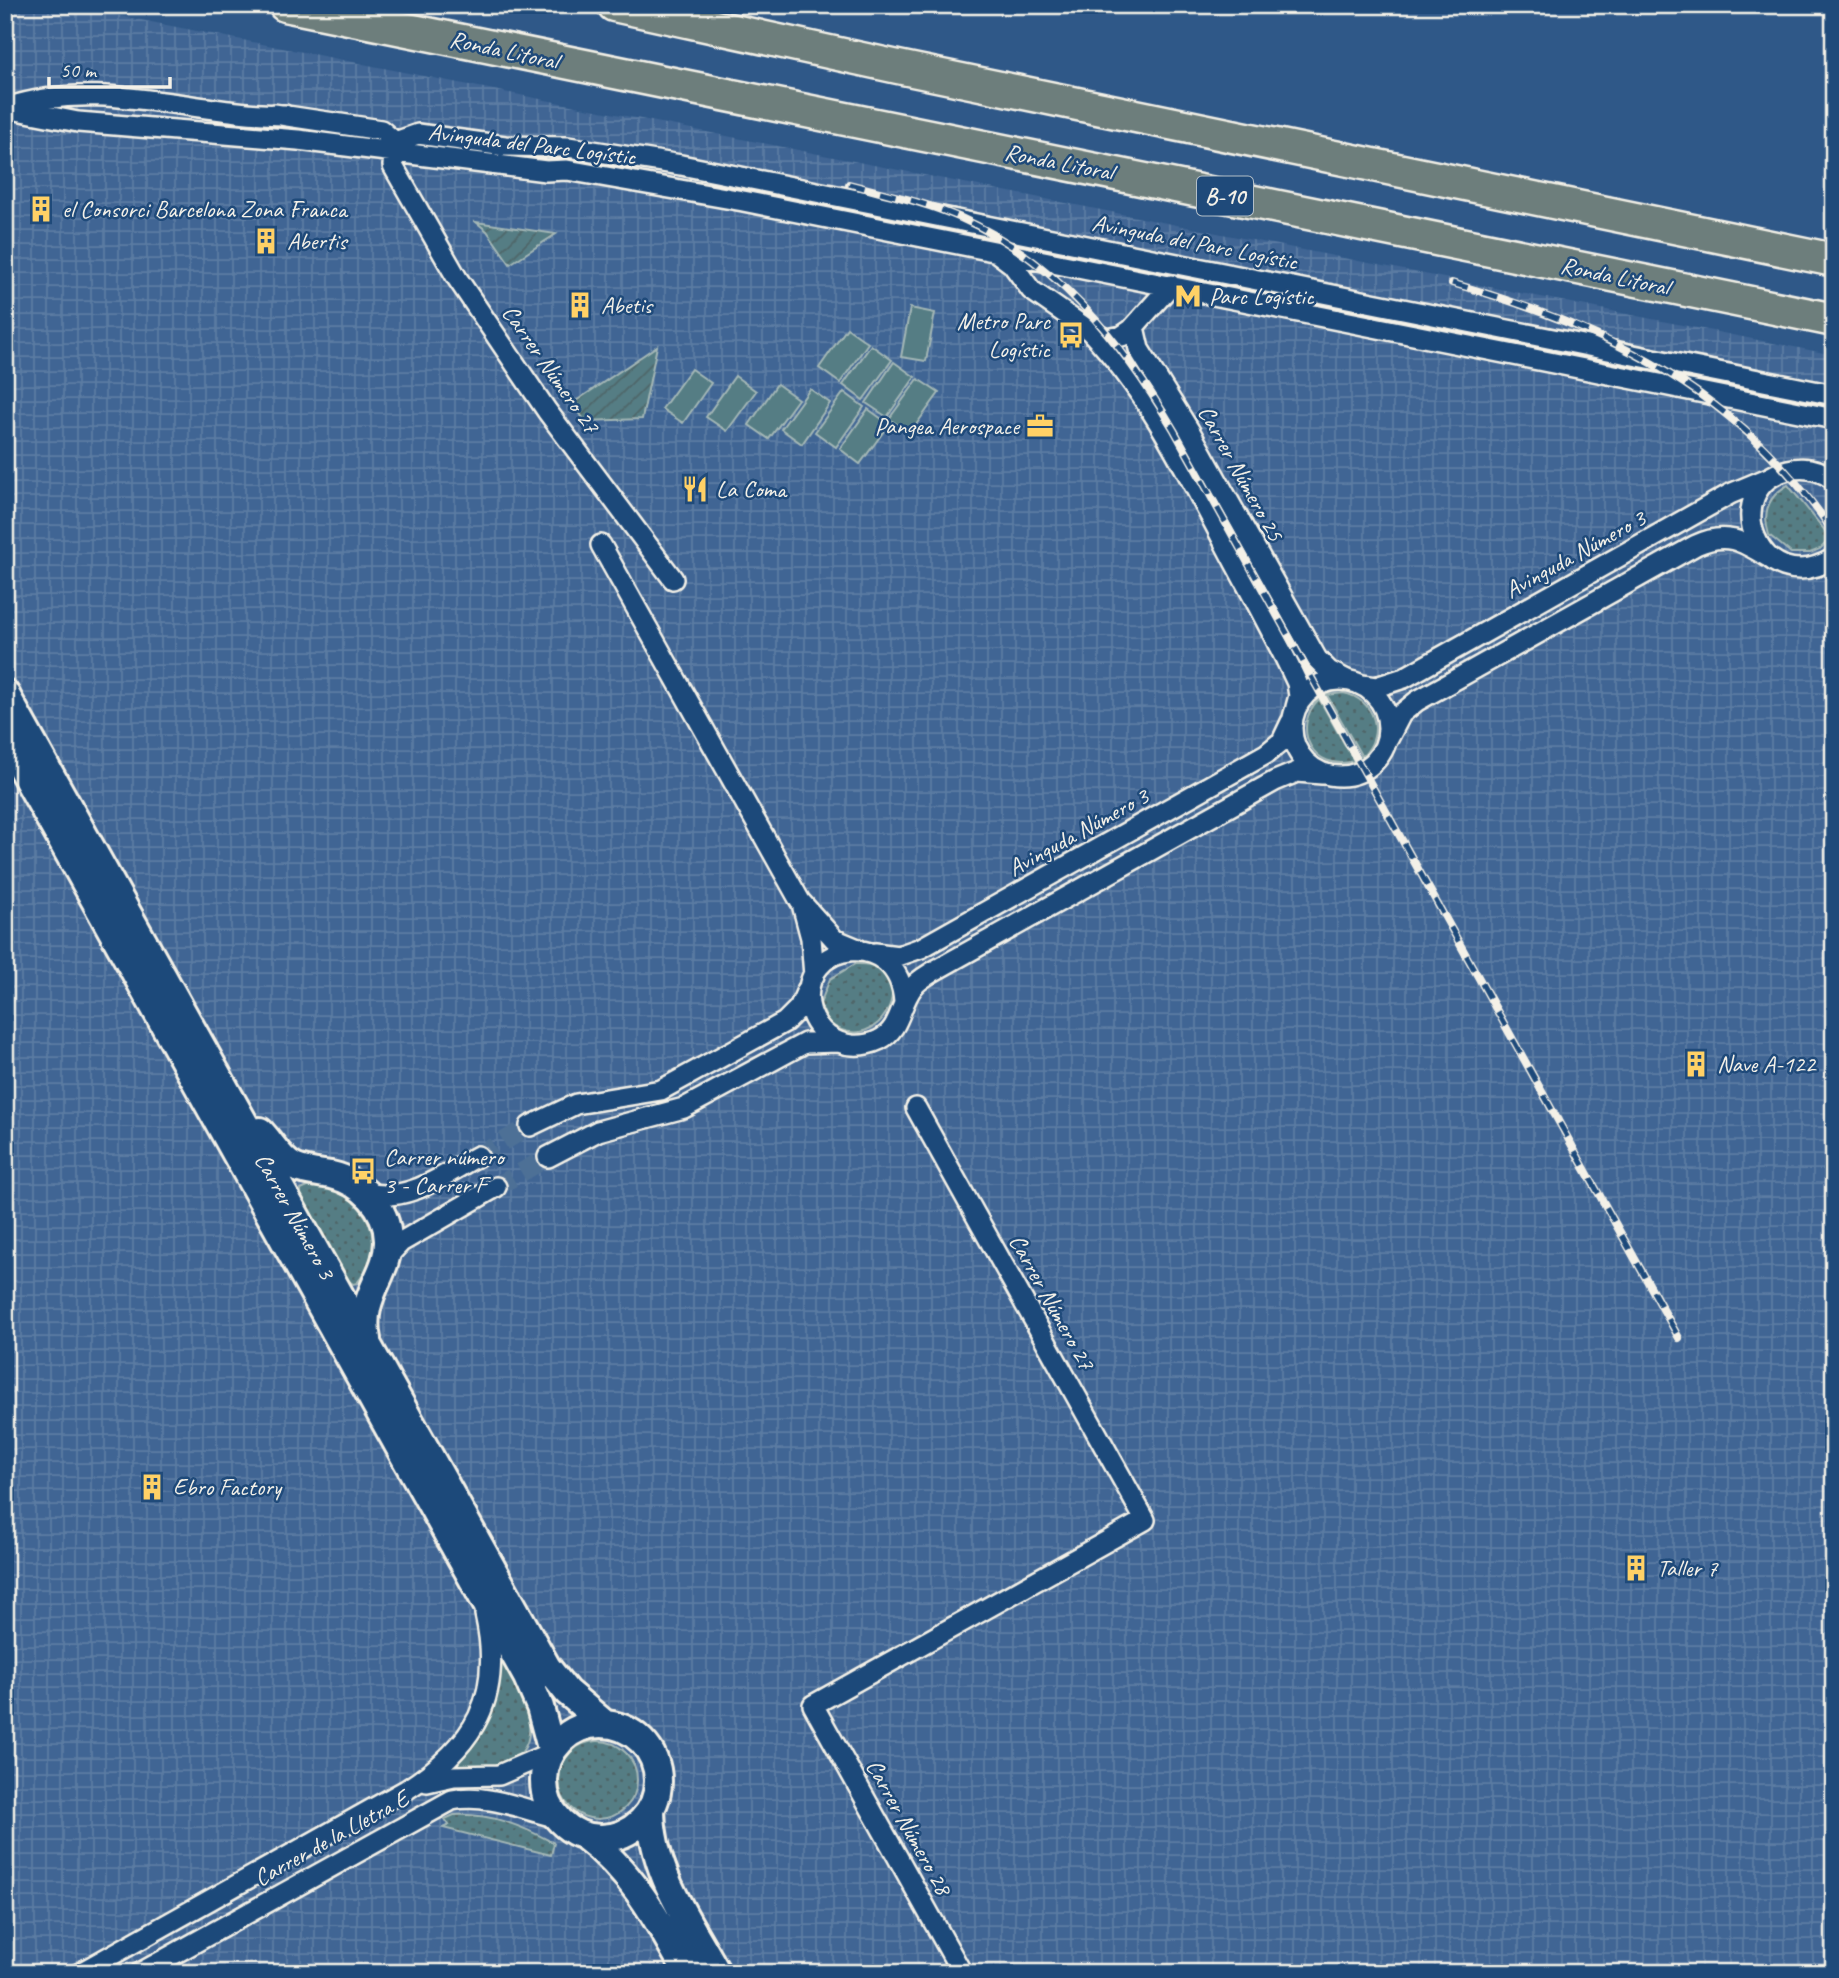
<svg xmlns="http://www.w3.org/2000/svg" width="1839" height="1978" font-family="Caveat,sans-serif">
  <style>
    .industrial { fill: url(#industrial-grid) }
    .grass { fill: url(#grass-dots); stroke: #a4b7b6; stroke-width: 2 }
    .park { fill: #547d84; stroke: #a4b7b6; stroke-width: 2 }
    .garden { fill: url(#garden-furrows); stroke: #a4b7b6; stroke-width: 2 }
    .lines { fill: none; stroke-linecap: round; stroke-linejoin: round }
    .minor-tunnel { stroke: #4d6f96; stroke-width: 19; stroke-dasharray: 19 10; stroke-linecap: butt }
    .minor-casing { stroke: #f4f1e8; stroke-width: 24 }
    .secondary-casing { stroke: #f4f1e8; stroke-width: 32 }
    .trunk-casing { stroke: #f4f1e8; stroke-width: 37 }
    .minor { stroke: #1f4a7a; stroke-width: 19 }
    .secondary { stroke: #1f4a7a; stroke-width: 26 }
    .trunk { stroke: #6d7e7c; stroke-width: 32 }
    .rail-casing { stroke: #f4f1e8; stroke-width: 8 }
    .rail { stroke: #1f4a7a; stroke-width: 5; stroke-dasharray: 16; stroke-linecap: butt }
    .labels { text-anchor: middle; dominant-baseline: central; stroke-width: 5; stroke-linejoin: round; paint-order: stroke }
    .shield { fill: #1f4a7a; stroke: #b4bfc7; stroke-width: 2 }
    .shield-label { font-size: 23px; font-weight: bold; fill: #f4f1e8 }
    .street-label { font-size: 24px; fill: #f4f1e8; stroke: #1f4a7a }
    .poi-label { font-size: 24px; fill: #f4f1e8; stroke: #1f4a7a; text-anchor: start }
  </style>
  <defs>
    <pattern id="industrial-grid" width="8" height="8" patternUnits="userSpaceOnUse" patternTransform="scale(1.75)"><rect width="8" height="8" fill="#3f6594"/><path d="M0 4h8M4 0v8" fill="none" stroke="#5b7ca3"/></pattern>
    <pattern id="grass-dots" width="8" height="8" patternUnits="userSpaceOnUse" patternTransform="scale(1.75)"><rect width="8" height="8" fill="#547d84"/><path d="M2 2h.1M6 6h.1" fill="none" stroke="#4f6568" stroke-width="1.8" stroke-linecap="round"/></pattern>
    <pattern id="garden-furrows" width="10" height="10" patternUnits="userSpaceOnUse" patternTransform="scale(1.75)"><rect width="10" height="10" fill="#547d84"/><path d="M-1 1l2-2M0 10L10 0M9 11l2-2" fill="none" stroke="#4f6568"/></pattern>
  </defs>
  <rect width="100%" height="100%" fill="#2f5888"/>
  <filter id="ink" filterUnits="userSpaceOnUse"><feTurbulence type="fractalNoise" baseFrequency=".0143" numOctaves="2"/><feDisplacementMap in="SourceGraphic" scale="14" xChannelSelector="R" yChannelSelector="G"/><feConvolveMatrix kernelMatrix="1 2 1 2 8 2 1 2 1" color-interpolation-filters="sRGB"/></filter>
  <g filter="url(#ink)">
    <!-- industrial -->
    <path class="industrial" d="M5,5H65L1834,355V1973H5Z"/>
    <!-- grass -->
    <path class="grass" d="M1788,485L1831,538L1820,549L1810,553H1791L1769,535C1762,513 1768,496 1788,485Z
      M1343,693C1375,699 1386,734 1362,757L1327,695Z
      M1319,699L1354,761C1313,773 1290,728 1319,699Z
      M855,964C926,960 883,1065 828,1022L820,1004L830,979Z
      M310,1186C363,1188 393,1240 357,1283L353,1284L345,1278L301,1199V1190Z
      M499,1653C517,1684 556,1747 501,1765C486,1769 466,1767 451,1767Z
      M559 1780a39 39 0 1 1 78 0a39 39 0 1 1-78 0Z
      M454,1815C491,1813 522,1826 554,1843L551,1855L443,1828L449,1825L445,1819Z"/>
    <!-- park -->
    <path class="park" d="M910,308L935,313L926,361L901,357Z
      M847,328L868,343L840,383L819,368Z
      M871,345L892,360L863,400L843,385Z
      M894,362L915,377L887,417L866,403Z
      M691,369L711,383L683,423L662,409Z
      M735,376L756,391L727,431L706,417Z
      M918,379L939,393L910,433L889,419Z
      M777,384L798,399L769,439L749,425Z
      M810,389L830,403L802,444L781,429Z
      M844,392L864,407L836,447L815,432Z
      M868,409L889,424L860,464L840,449Z"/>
    <!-- garden -->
    <path class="garden" d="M476,222L556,234L510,264L487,231Z
      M657,346L642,419L585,421L573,403Z"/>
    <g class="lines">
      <!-- minor-tunnel -->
      <path class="minor-tunnel" d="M478,1156L530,1126
        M496,1187L548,1157"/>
      <!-- minor casing -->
      <g class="minor-casing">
        <path id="minor" d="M6,108L78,122L298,140L546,171L567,170L743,201L1834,419
          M6,108C101,77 189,114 285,115
          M274,114L381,130L395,142L418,134L505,146L568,147L681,165L1834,395
          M395,142L393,166L457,278L547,411L673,579
          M996,252L1012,264L1031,290L1090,331L1107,339L1122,336L1131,330L1171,285
          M1134,327L1139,349L1189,430L1317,659L1329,671L1347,680
          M1090,331C1148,392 1186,470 1225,544C1249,590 1275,635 1297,683L1299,696L1296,707
          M1834,480C1820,469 1805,466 1788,470C1717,486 1757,605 1834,558
          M601,545L800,901L834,939L858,949
          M1292 728a48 48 0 1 1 96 0a48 48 0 1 1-96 0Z
          M1362,685L1376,687L1404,678L1730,494L1773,476
          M1388,739L1401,714L1417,701L1696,545C1726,531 1742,541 1768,557
          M803,908L811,938L814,976
          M875,953L898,956L921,948L1266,754L1282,741L1291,722
          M904,1002C899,927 800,940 809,1004C811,1017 818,1028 828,1036C843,1047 862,1048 879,1040C901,1029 899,1005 913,987C918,980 926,976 934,971L1275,781L1297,772L1322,774
          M916,1108L1145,1520L813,1705L962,1973
          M530,1126L576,1104L661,1090L785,1022L799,1008L807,990
          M548,1157L598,1131L684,1108L805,1043L839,1042
          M367,1193C409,1203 443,1175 478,1156
          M385,1259L401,1242L496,1187
          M427,1782L454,1776L499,1775L552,1752
          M80,1973L406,1790C475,1746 504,1697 485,1614
          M140,1973L452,1800C489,1793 523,1810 559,1818"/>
      </g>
      <!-- secondary casing -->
      <g class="secondary-casing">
        <path id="secondary" d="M5,693L547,1667L567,1692L605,1724
          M5,739L527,1677L540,1707L552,1752
          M260,1131C271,1142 280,1160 294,1167C305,1172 319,1173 331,1175C362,1182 387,1207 388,1240C389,1276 358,1295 367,1339
          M544 1781a57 57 0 1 1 114 0a57 57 0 1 1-114 0Z
          M651,1809C651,1871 688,1920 717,1973
          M583,1835C633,1872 658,1920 687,1973"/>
      </g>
      <!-- trunk casing -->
      <g class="trunk-casing">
        <path id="trunk" d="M285,5L1834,320
          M614,5L898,67L1834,260"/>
      </g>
      <!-- minor -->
      <use href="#minor" class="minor"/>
      <!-- secondary -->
      <use href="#secondary" class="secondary"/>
      <!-- trunk -->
      <use href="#trunk" class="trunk"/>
      <!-- rail casing -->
      <g class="rail-casing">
        <path id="rail" d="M849,184C887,194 925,202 961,218C1057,261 1122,342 1174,430L1679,1338
          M1452,283C1611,329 1738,391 1834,533"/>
      </g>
      <!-- rail -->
      <use href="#rail" class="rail"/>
    </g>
  </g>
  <!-- icons -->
  <defs>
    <g id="building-bare" transform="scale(2.1)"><path d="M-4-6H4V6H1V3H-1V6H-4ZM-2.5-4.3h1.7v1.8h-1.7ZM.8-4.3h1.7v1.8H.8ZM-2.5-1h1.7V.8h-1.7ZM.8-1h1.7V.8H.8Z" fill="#ffd166" stroke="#1f4a7a" stroke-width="2.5" paint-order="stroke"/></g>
    <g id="metro-bare" transform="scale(2.1)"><path d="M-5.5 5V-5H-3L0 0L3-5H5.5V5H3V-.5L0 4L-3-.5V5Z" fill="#ffd166" stroke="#1f4a7a" stroke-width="2.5" paint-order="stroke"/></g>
    <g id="bus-bare" transform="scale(2.1)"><path d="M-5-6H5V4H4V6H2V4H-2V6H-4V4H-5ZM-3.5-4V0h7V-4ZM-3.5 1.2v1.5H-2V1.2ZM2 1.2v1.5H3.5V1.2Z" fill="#ffd166" stroke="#1f4a7a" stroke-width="2.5" paint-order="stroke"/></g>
    <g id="office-bare" transform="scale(2.1)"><path d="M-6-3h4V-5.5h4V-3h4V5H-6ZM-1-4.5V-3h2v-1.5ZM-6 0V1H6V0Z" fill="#ffd166" stroke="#1f4a7a" stroke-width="2.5" paint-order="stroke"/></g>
    <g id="restaurant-bare" transform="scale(2.1)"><path d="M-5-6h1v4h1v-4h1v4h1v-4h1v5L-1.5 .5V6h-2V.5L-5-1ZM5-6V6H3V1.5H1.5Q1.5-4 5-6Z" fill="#ffd166" stroke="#1f4a7a" stroke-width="2.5" paint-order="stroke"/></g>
  </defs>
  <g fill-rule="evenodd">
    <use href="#building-bare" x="41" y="209"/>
    <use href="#building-bare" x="266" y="241"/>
    <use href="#metro-bare" x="1188" y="296"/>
    <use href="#building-bare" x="580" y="305"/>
    <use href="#bus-bare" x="1071" y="335"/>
    <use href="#office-bare" x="1040" y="426"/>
    <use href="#restaurant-bare" x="695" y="489"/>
    <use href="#building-bare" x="1696" y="1064"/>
    <use href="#bus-bare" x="363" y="1171"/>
    <use href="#building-bare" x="152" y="1487"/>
    <use href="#building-bare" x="1636" y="1568"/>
  </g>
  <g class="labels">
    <!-- shield labels -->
    <rect class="shield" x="1197" y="176.5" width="56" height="39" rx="5"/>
    <g class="shield-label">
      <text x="1225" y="196">B-10</text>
    </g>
    <!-- street labels -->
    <g class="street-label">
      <text transform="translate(504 50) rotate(12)">Ronda Litoral</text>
      <text transform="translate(532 144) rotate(7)">Avinguda del Parc Logístic</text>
      <text transform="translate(1059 162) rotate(11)">Ronda Litoral</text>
      <text transform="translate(1195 242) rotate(11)">Avinguda del Parc Logístic</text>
      <text transform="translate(1615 276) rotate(12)">Ronda Litoral</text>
      <text transform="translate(551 369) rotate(55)">Carrer Número 27</text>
      <text transform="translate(1241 473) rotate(61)">Carrer Número 25</text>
      <text transform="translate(1575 554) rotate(-29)">Avinguda Número 3</text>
      <text transform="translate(1078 832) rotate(-29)">Avinguda Número 3</text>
      <text transform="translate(295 1216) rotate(61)">Carrer Número 3</text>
      <text transform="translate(1052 1302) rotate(61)">Carrer Número 27</text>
      <text transform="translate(909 1827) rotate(61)">Carrer Número 28</text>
      <text transform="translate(331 1838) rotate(-29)">Carrer de la Lletra E</text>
    </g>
    <!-- poi labels -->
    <g class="poi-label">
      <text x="62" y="209">el Consorci Barcelona Zona Franca</text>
      <text x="287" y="241">Abertis</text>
      <text x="1209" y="296">Parc Logístic</text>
      <text x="601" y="305">Abetis</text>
      <text x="1050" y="321" text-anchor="end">Metro Parc<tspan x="1050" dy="28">Logístic</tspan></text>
      <text x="1019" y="426" text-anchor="end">Pangea Aerospace</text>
      <text x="716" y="489">La Coma</text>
      <text x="1717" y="1064">Nave A-122</text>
      <text x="384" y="1157">Carrer número<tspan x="384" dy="28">3 - Carrer F</tspan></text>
      <text x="173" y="1487">Ebro Factory</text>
      <text x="1657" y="1568">Taller 7</text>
    </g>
  </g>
  <!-- margin -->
  <rect width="1839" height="1978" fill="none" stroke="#1f4a7a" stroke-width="28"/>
  <rect x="14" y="14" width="1811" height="1950" fill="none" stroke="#f4f1e8" stroke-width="2.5" filter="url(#ink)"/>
  <!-- scale -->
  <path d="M49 77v10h121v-10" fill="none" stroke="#f4f1e8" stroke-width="3.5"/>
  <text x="60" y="77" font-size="21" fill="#f4f1e8" stroke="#1f4a7a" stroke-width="5" paint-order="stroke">50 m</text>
</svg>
